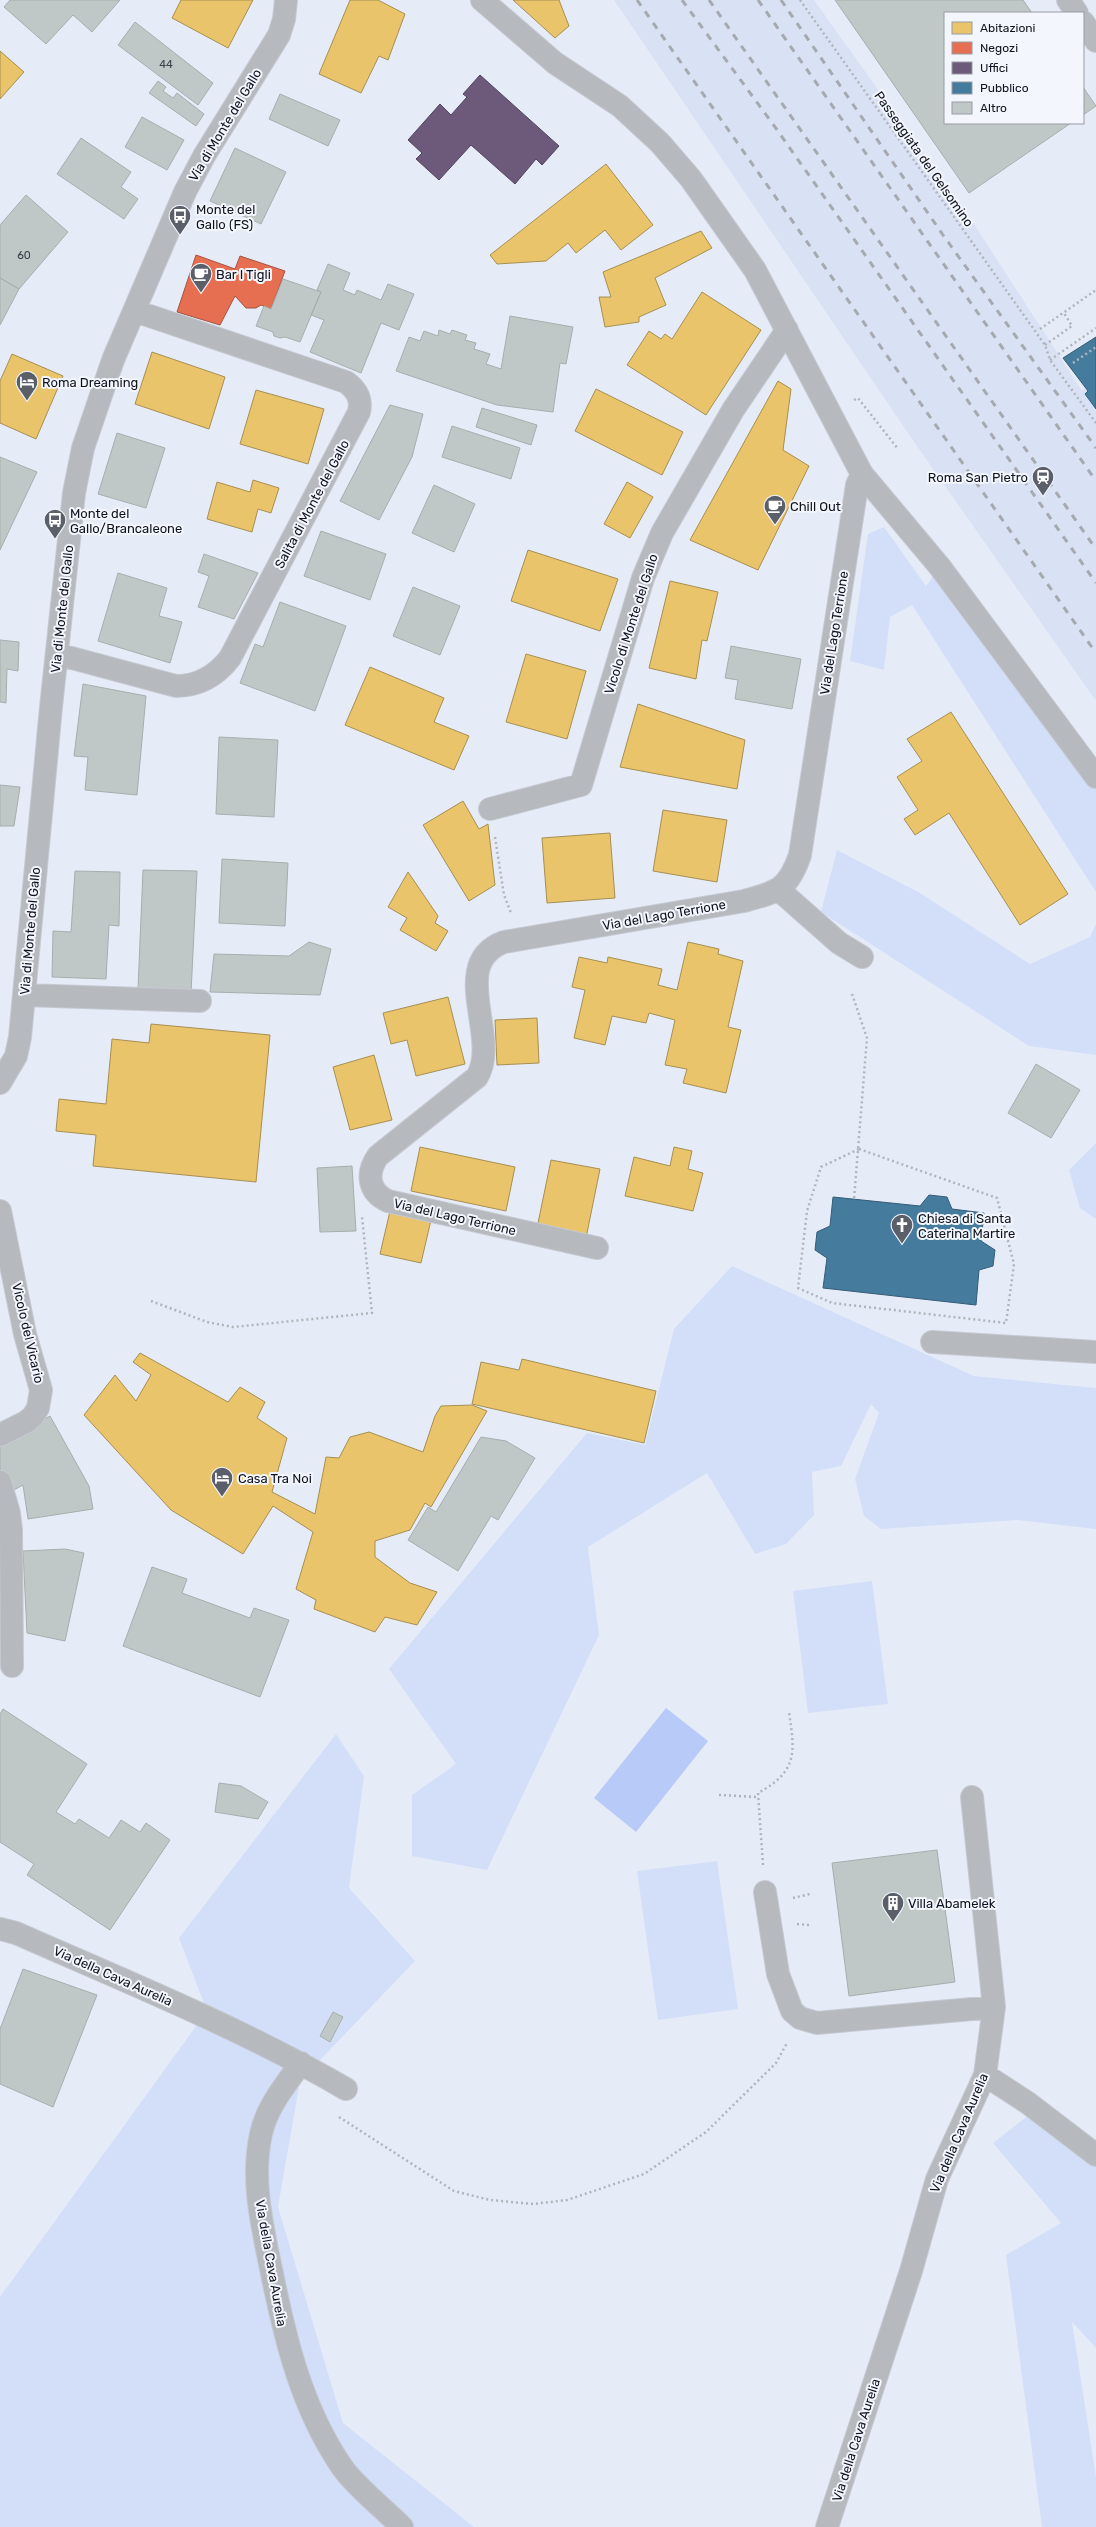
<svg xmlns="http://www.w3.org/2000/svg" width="1096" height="2527" font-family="Rubik,sans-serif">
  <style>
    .built { fill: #d9e1f4 }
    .green { fill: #d3dff9 }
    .water { fill: #b8caf7 }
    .homes { fill: #e9c46a; stroke: #a78f53 }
    .shops { fill: #e76f51; stroke: #a65342 }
    .offices { fill: #6d597a; stroke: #50445e }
    .public { fill: #457b9d; stroke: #345c77 }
    .building { fill: #c0c8c7; stroke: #a7aeae }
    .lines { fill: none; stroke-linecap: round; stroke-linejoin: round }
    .minor-casing { stroke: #c5cad3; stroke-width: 24 }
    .path { stroke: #b1b4ba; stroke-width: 2.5; stroke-dasharray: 2 3; stroke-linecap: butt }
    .minor { stroke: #b6b9be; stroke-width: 22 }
    .rail { stroke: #a6a9af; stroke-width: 3; stroke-dasharray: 7 7; stroke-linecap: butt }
    .labels { text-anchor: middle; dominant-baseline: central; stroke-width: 4; stroke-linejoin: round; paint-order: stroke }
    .number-label { font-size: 11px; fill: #3a4048 }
    .street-label { font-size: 13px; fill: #0e131e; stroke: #f3f6fd }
    .poi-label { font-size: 13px; fill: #0e131e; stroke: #f3f6fd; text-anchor: start }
  </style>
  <rect width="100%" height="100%" fill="#e6ecf7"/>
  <!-- built -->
  <path class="built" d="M614,0H814L970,218L1082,391L1096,382V701L912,439Z"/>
  <!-- green -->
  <path class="green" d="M884,527L926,586L940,567L1096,777V892L912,605L890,617L884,670L850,661L868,534Z
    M837,850L920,893L1030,964L1090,937L1096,924V1055L1029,1046L821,912Z
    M1096,1143V1219L1080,1208L1069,1170Z
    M732,1266L974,1376L1096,1388V1529L1017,1520L881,1529L864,1516L855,1479L879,1413L871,1404L841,1466L812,1472L814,1515L786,1544L755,1554L707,1473L588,1547L599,1635L487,1870L412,1856V1795L456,1764L389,1669L587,1433L645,1445L674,1329Z
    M872,1581L888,1704L808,1713L793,1591Z
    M336,1734L364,1776L349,1888L415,1961L300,2081L278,2207L343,2423L474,2527H0V2297L207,2011L179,1938Z
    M717,1861L738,2009L658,2020L637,1871Z
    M1044,2103L1096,2153V2348L1072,2322L1096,2477V2527H1042L1006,2255L1061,2223L993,2143Z"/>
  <!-- water -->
  <path class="water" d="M666,1708L708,1741L636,1832L594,1798Z"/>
  <!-- homes -->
  <path class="homes" d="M181,0H253L228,48L172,18Z
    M350,0H378L405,14L388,60L379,56L361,93L319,74Z
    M513,0H559L569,26L555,38Z
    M0,51L24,72L0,99Z
    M606,164L653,225L621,250L605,230L576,253L568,243L546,261L497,264L490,255Z
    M701,231L712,248L655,278L666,305L639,317V322L605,327L599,297H611L603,272Z
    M702,292L761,330L706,415L627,365L649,331L661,339L665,334L672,339Z
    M152,352L225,377L209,429L135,404Z
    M12,354L63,376L36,439L0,423V381Z
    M778,381L791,389L783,450L809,466L758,570L690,540Z
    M596,389L683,432L662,475L575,431Z
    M256,390L324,409L308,464L240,444Z
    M253,480L279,488L271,513L258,509L252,532L207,519L217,482L250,492Z
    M627,482L653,497L630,538L604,524Z
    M528,550L618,579L600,631L511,601Z
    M670,581L718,592L707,641L702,640L696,679L649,668Z
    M526,654L586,671L567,739L506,722Z
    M370,667L444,698L434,722L469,736L454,770L345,725Z
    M638,704L745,740L737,789L620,767Z
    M951,712L1068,894L1020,925L949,813L915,835L904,819L918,810L897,777L922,761L907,739Z
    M463,801L479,829L488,824L495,885L469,901L423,825Z
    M663,810L727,820L717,882L653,871Z
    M610,833L615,898L547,903L542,838Z
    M408,872L438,916L435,923L448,931L436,951L400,930L407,918L388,907Z
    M688,942L719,949L718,954L743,961L728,1027L741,1030L726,1093L683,1083L687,1069L665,1065L675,1020L649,1013L646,1023L612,1016L605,1045L574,1038L585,990L572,987L579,957L607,963L608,957L662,969L658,985L677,990Z
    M448,997L465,1064L416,1076L407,1040L391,1044L383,1013Z
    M537,1018L539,1063L497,1065L495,1020Z
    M151,1024L270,1035L256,1182L93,1166L96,1135L56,1131L59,1099L106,1104L112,1039L149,1043Z
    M374,1055L392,1120L350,1130L333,1067Z
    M420,1147L515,1167L506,1211L411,1191Z
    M674,1147L692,1151L688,1169L703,1173L693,1211L625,1196L634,1157L670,1166Z
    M551,1160L600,1169L586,1238L537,1228Z
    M390,1211L431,1220L421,1263L380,1254Z
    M140,1353L228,1402L240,1387L265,1402L257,1418L287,1438L272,1492L315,1514L326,1457L339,1458L350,1437L369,1432L423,1452L435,1416L441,1406L472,1405L487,1411L431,1507L425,1503L410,1530L375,1541V1557L410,1583L437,1592L417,1625L385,1617L375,1632L314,1609L316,1600L296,1589L313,1532L273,1506L243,1554L171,1510L84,1415L115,1375L136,1401L151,1375L133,1362Z
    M522,1359L656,1391L644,1443L472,1404L481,1362L519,1370Z"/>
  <!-- shops -->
  <path class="shops" d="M196,255L235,269L240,256L285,271L271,309L261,305L256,308H246L235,296L220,325L177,312Z"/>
  <!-- offices -->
  <path class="offices" d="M480,75L559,146L542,165L536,159L515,184L471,145L439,180L416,159L422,153L408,140L440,104L451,115L467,97L463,94Z"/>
  <!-- public -->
  <path class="public" d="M1096,337V409L1085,394L1088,391L1063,358Z
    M929,1195L947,1197L952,1209L984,1213L981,1241L995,1250L993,1266L979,1270L976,1305L823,1288L827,1258L815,1250L817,1232L830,1226L833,1197L920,1206Z"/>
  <!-- building -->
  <path class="building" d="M10,0H120L92,32L73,15L46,44L4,7Z
    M835,0H1023L1032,13H945V123H1071L969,193Z
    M135,22L213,83L198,105L118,45Z
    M158,81L166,87L163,91L173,98L177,93L204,114L196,126L149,93Z
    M1083,87L1096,106L1083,115Z
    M280,94L340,120L328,146L269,119Z
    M142,117L184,140L167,170L125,147Z
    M81,138L131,172L121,187L138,199L124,219L57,174Z
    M235,148L286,172L261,224L210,201Z
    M26,195L68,232L19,289L0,278V225Z
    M328,264L350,273L343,290L355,295L357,290L381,300L388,284L414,294L399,330L381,323L361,373L310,352L324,320L311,315L321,292L317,290Z
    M0,278L19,289L0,325Z
    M283,279L321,292L300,342L285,337L280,338L274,336L273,332L256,326L264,306L271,309Z
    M510,316L573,327L566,364L560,363L553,412L497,405L396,371L409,337L420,341L424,331L438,336L439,330L450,334L452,330L467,335L465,340L476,343L474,349L490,354L486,364L501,369Z
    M390,405L423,414L412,457L379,520L340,501Z
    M482,408L537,425L531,445L476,427Z
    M452,426L520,448L511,479L442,457Z
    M117,433L165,448L146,508L98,494Z
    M0,457L37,472L0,550Z
    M434,485L475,504L454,552L412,533Z
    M321,531L386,554L370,600L304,576Z
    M204,554L258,573L234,619L198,607L209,576L198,572Z
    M118,573L167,588L159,616L182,622L170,663L98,641Z
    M413,587L460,606L440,655L393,636Z
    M280,602L346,626L315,711L240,683L255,644L263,647Z
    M0,640L19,642L18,671L7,669L6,703L0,702Z
    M731,646L801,659L792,709L735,699L738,680L725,678Z
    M83,684L146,696L137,795L85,790L88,757L74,756Z
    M219,737L278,740L274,817L216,814Z
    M0,785L20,787L14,826H0Z
    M222,859L288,863L285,926L219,923Z
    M143,870L197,871L191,993L138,989Z
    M75,871L120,872L119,926L109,925L106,979L52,977L53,931L71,932Z
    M309,942L331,949L320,995L210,992L214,954L289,956Z
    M1036,1064L1080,1090L1051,1138L1008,1113Z
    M352,1166L356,1231L320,1232L317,1168Z
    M50,1416L89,1486L93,1509L28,1519L23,1485L12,1491L0,1470V1443Z
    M481,1437L506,1441L535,1458L498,1520L491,1516L458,1571L408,1540L428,1507L436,1512Z
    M65,1549L84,1553L65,1641L27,1633L23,1551Z
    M152,1567L187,1579L182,1593L250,1618L254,1608L289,1620L260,1697L123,1646Z
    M3,1709L87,1764L56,1812L75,1824L79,1819L109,1838L121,1820L140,1832L146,1823L170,1840L110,1930L27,1875L34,1864L0,1842V1714Z
    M219,1783L241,1786L268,1802L258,1819L215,1812Z
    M937,1850L955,1982L849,1996L832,1863Z
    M23,1969L97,1995L53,2107L0,2084V2029Z
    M333,2012L343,2017L330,2042L320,2036Z"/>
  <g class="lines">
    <!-- minor casing -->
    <g class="minor-casing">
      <path id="minor" d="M482,0L555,63L620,106L660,143L691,179L755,270L862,474L940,567L1096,777
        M1068,0L1077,13
        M1083,22L1096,41
        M57,654L176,686C199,686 216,676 230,658L359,412C362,399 357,390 346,382L135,311
        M490,809L581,785L643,578L662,533L733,410L787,330
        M779,890L839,943L862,957
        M24,995L200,1001
        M0,1083L16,1056L20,1037L51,707L74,493L83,448L113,360L185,192L204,156L279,35L284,19L286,0
        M0,1211L25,1334L41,1390L38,1408L33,1416L26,1422L0,1435
        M597,1248L388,1201C368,1192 366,1173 378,1156L477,1077C501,1038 447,963 504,942L744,901C777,892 788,890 800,855L857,485L862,474
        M932,1342L1096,1352
        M0,1482L9,1513L11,1530L12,1666
        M765,1892L778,1974L792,2011L800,2018L817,2023L994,2007
        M0,1929L16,1933C127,1982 241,2028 346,2089
        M301,2063C286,2084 266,2108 261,2134C251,2179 262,2225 271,2269C285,2338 301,2407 342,2467C354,2485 385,2510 402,2527
        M985,2075L1028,2103L1096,2155
        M827,2527L911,2271L937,2179L985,2075L994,2007L972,1797"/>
    </g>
    <!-- path -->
    <path class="path" d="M800,0L1045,345L1050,360L1096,423
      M1040,329L1096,290
      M1045,345L1072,326L1064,313
      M1050,360L1096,328
      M1073,363L1096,347
      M854,400L858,398L898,449
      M495,837L504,895L511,913
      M852,994L867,1038L854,1199
      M859,1149L997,1198L1014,1264L1006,1323L832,1303L798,1288L807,1211L821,1167Z
      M151,1301L207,1322L233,1327L372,1313L362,1217
      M719,1795L758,1797
      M763,1865L758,1793C798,1771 795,1753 789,1712
      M793,1898L810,1894
      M797,1924L809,1925
      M339,2117L454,2191L490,2200L533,2204L567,2200L644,2174L706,2132L776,2063L787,2043"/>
    <!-- minor -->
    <use href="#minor" class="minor"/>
    <!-- rail -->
    <path class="rail" d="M637,0L1096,653
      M682,0L775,127L1096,583
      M709,0L1096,549
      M758,0L1096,481
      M781,0L943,235L1096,448"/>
  </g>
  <!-- icons -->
  <defs>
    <g id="bus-pin" transform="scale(1.15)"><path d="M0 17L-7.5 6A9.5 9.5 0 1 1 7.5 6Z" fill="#5a5f6a" stroke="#f3f6fd"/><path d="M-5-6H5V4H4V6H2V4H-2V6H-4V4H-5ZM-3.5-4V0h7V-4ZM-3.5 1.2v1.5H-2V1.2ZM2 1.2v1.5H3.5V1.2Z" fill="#fff"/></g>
    <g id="cafe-pin" transform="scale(1.15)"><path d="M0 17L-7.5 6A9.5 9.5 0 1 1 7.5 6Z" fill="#5a5f6a" stroke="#f3f6fd"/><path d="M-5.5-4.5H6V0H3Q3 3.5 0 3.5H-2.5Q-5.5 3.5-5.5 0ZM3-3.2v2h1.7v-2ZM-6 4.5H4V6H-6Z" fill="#fff"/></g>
    <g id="hotel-pin" transform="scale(1.15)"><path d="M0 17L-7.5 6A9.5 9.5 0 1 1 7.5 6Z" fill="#5a5f6a" stroke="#f3f6fd"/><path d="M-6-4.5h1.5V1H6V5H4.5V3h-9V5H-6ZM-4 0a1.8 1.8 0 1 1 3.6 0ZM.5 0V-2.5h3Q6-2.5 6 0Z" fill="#fff"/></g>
    <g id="station-pin" transform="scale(1.15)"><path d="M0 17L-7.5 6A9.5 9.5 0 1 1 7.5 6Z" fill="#5a5f6a" stroke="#f3f6fd"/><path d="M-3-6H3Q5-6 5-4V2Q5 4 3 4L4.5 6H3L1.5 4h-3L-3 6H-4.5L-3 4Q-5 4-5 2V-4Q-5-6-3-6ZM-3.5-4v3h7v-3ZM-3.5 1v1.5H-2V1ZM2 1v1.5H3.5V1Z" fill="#fff"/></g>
    <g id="church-pin" transform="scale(1.15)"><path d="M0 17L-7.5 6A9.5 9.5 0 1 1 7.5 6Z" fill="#5a5f6a" stroke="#f3f6fd"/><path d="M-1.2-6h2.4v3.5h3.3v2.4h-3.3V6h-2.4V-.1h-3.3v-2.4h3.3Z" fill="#fff"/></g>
    <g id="building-pin" transform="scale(1.15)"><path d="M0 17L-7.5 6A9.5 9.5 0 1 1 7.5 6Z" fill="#5a5f6a" stroke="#f3f6fd"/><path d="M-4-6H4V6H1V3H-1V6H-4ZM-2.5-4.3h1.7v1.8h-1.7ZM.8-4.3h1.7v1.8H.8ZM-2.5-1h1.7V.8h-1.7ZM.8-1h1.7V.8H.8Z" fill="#fff"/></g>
  </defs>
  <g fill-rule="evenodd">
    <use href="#bus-pin" x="180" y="216"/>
    <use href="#cafe-pin" x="201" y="274"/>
    <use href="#hotel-pin" x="27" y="382"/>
    <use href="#station-pin" x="1043" y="477"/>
    <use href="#cafe-pin" x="775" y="506"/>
    <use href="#bus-pin" x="55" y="520"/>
    <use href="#church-pin" x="902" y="1225"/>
    <use href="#hotel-pin" x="222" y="1478"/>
    <use href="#building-pin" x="893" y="1903"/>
  </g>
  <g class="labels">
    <!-- number labels -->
    <g class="number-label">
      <text x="166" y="64">44</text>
      <text x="24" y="255">60</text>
    </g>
    <!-- street labels -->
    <g class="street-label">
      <text transform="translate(225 125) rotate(-59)">Via di Monte del Gallo</text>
      <text transform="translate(924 159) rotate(55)">Passeggiata del Gelsomino</text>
      <text transform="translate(312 504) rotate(-62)">Salita di Monte del Gallo</text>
      <text transform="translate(62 609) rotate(-84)">Via di Monte del Gallo</text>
      <text transform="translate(631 624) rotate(-72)">Vicolo di Monte del Gallo</text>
      <text transform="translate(834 633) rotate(-81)">Via del Lago Terrione</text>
      <text transform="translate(664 915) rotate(-10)">Via del Lago Terrione</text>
      <text transform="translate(30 931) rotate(-85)">Via di Monte del Gallo</text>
      <text transform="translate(455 1217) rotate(13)">Via del Lago Terrione</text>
      <text transform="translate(28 1333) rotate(77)">Vicolo del Vicario</text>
      <text transform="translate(113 1976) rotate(24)">Via della Cava Aurelia</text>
      <text transform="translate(959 2133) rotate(-67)">Via della Cava Aurelia</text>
      <text transform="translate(271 2263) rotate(80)">Via della Cava Aurelia</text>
      <text transform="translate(856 2440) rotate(-72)">Via della Cava Aurelia</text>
    </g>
    <!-- poi labels -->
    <g class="poi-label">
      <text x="196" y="209">Monte del<tspan x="196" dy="15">Gallo (FS)</tspan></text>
      <text x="216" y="274">Bar I Tigli</text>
      <text x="42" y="382">Roma Dreaming</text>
      <text x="1028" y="477" text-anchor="end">Roma San Pietro</text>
      <text x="790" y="506">Chill Out</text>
      <text x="70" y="513">Monte del<tspan x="70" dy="15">Gallo/Brancaleone</tspan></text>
      <text x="918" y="1218">Chiesa di Santa<tspan x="918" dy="15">Caterina Martire</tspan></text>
      <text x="238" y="1478">Casa Tra Noi</text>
      <text x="908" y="1903">Villa Abamelek</text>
    </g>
  </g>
  <!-- legend -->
  <rect x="944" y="12" width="140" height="112" fill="#f3f6fd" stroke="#979ba4"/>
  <rect x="952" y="22" width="20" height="12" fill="#e9c46a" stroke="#979ba4"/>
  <text x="980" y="32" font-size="12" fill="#0e131e">Abitazioni</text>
  <rect x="952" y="42" width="20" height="12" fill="#e76f51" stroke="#979ba4"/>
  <text x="980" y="52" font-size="12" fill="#0e131e">Negozi</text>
  <rect x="952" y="62" width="20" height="12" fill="#6d597a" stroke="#979ba4"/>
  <text x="980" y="72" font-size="12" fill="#0e131e">Uffici</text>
  <rect x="952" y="82" width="20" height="12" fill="#457b9d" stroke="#979ba4"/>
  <text x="980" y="92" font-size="12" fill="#0e131e">Pubblico</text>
  <rect x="952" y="102" width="20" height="12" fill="#c0c8c7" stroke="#979ba4"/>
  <text x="980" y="112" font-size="12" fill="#0e131e">Altro</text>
</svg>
